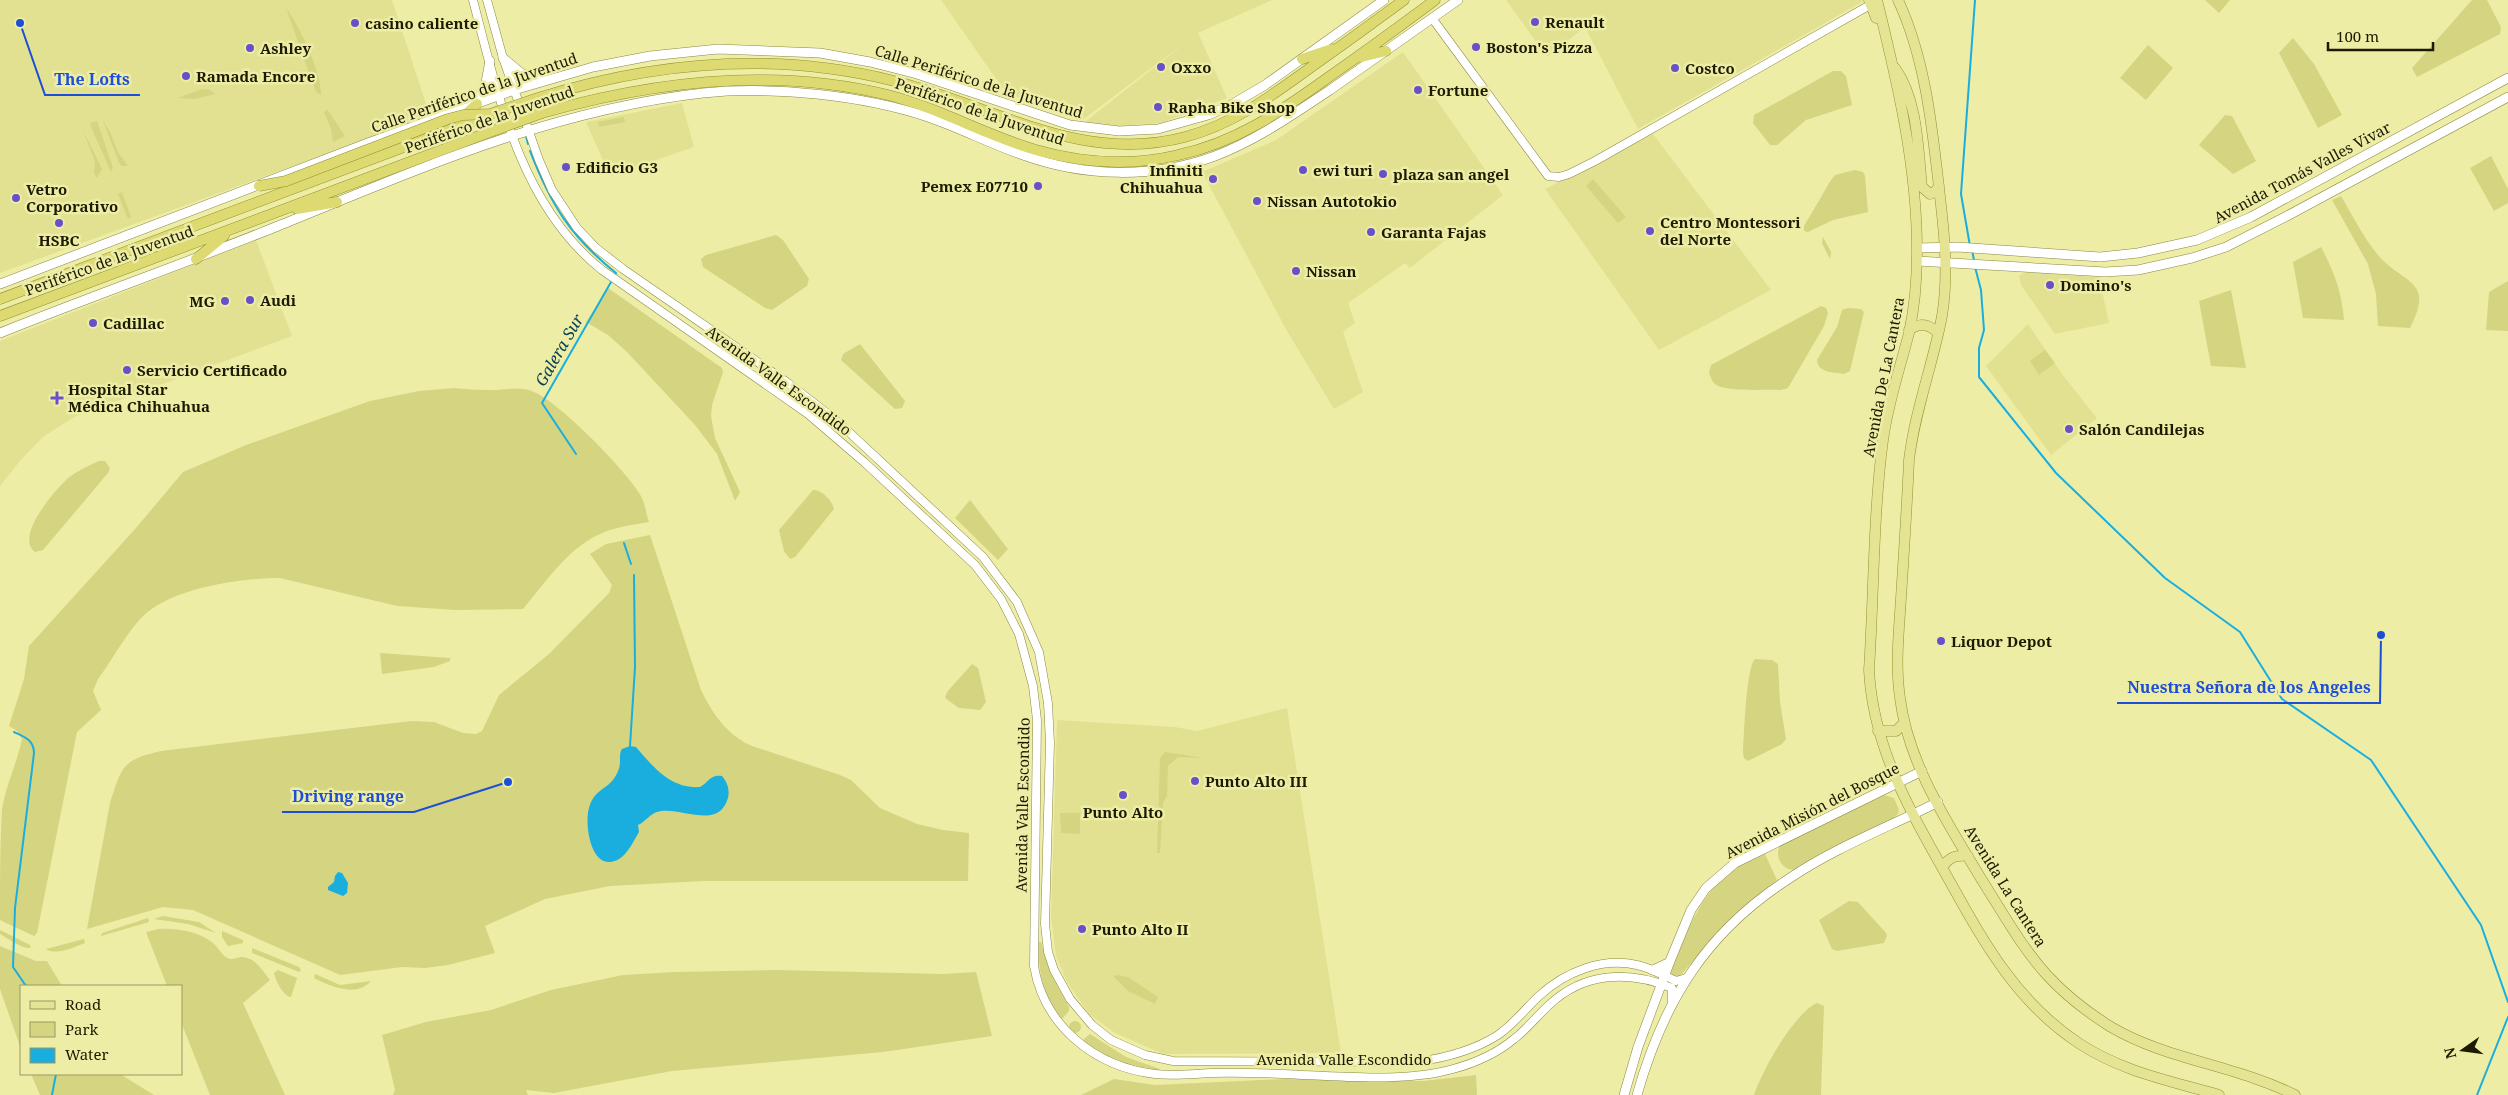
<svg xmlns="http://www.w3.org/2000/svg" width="2508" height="1095" font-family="'Noto Serif',serif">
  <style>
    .built { fill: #e2e192 }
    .green { fill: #d5d481 }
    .water { fill: #1aaedf }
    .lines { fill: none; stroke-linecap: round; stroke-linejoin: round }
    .stream { stroke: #1aaedf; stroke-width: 2 }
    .tertiary-casing { stroke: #898844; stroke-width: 9 }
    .secondary-casing { stroke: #898844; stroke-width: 10 }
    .primary-casing { stroke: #949132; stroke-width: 11 }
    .trunk-casing { stroke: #949132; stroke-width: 11 }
    .tertiary { stroke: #fff; stroke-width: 8 }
    .secondary { stroke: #fff; stroke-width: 9 }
    .primary { stroke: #e5e394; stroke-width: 10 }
    .trunk { stroke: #dcda70; stroke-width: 10 }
    .trunk-bridge-casing { stroke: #949132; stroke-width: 11; stroke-linecap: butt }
    .trunk-bridge { stroke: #dcda70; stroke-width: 10 }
    .poi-dot { fill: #6850c9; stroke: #eeeda6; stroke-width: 2 }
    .labels { text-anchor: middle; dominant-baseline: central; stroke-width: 5; stroke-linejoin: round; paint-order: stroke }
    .poi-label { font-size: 15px; font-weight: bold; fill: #1c1b01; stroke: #eeeda6; text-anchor: start }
    .street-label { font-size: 15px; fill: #1c1b01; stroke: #eeeda6 }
    .water-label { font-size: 16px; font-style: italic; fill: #064155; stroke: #eeeda6 }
    .leader { fill: none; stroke: #1d4ed8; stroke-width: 2 }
    .callout-dot { fill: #1d4ed8; stroke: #eeeda6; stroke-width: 2 }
    .callout-label { font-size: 16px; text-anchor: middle; font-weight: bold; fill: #1d4ed8; stroke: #eeeda6; stroke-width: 5; stroke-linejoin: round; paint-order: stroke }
  </style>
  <rect width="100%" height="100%" fill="#eeeda6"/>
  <!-- built -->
  <path class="built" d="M0,0H392L430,116L0,273Z
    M941,0H1272L1198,33L1227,98L1161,123L1116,126L1085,122L1190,39L1081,121L1006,93Z
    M1506,0H1862V2L1638,129L1585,27L1547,57Z
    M1403,52L1503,195L1410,268L1405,263L1348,303L1355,323L1343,332L1363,392L1334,409L1287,331L1202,172L1276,140Z
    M682,103L694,147L610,176L586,122Z
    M1653,134L1771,290L1659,350L1545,189Z
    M256,240L292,336L74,417L43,437L20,461L0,486V341Z
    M2026,272L2099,277L2109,323L2055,334L2021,285L2019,276Z
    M2028,324L2062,374L2097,418L2051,455L1986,366Z
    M1287,708L1341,1053L1163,1054L1115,1033L1089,1014L1067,982L1056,956L1051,917L1057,720L1175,727L1197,731Z"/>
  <!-- green -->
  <path class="green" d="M2205,0H2230L2219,13Z
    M2472,0H2487L2501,27L2500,34L2417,77L2412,68Z
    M286,8C299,25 322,73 321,95L316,92Z
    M2293,38L2314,64L2342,115L2318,128L2279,53Z
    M2148,45L2173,68L2146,100L2120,78Z
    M1833,71H1841L1846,76L1852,105L1806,120L1777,145H1770L1753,123L1754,115Z
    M202,89L210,90L215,94L195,99L178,98Z
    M327,109L345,136L333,142L331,129L324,112Z
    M2225,115L2232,116L2256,161L2233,174L2199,145Z
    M624,117L625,122L599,127L598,122Z
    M97,121L113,168L111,172L91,127L90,123Z
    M103,121L111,134L118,152L128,166H122L119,163Z
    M83,130L102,169L97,178L94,173L95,162Z
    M2491,156L2508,189V203L2494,211L2470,168Z
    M1855,170L1863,172L1865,176L1868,212L1833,220L1808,232L1804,231V226L1831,180L1835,175Z
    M1593,179L1626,217L1618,223L1586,186Z
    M122,192L131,217L128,219L118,194Z
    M2341,196C2353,216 2363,237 2378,255C2404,285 2435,279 2410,328L2378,326L2376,294L2368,264L2332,200Z
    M776,235L783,240L809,279L807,286L772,310L765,308L703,267L701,259L706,255Z
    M1823,237L1831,252L1830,259L1822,243Z
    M2321,247C2334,271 2342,293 2344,320L2303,318L2293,262Z
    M2508,281V331L2486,330L2489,292Z
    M608,288L722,368L723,372L712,405L711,416L715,438L740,492L735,501L717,454L695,425L627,352L608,335L586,322Z
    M2231,290L2246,368L2211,366L2199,301Z
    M1821,306L1826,308L1828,313L1824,326L1788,388L1781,390C1762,389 1736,392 1718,386C1713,384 1711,378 1709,373L1711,365Z
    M1848,308L1861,309L1864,312L1850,371L1844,374C1833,372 1818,373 1817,360L1837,327L1842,310Z
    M860,344L905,401L902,408L895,409L841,360L843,354Z
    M2045,350L2055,363L2039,375L2030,361Z
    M454,388C465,389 477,390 488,390C504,391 519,385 534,392C560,403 627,471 641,496C645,503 646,514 649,522C632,525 615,527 600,534C568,548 545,583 523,609L455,610L397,606L280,578C240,578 171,588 142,617C125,635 113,659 98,679L93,691L101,710L77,732L37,933L34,936L0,920C0,884 0,845 2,809C6,785 17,763 22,739L17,731L9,726L24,679L29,646L136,528L183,472L246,445L370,401L419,391Z
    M99,461H105L110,468L108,473L43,550L35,552C14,537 55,490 68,478C77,471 88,466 99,461Z
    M813,490C822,490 832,500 834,509L795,557L790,559L784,551L779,530Z
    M970,500L1008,549L998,560L955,518Z
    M650,535L701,690C712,713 728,736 752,746L840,775L851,780L880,808L917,824L943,830L969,833L968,881H703L610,886L545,899L485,926L495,953L448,965L425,968L402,967L340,975L193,910L163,907L87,929L110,803C122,766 122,760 161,751L411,721L434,722L463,733L476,734L482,731L499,695L549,654L609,593L612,585L590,554L606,544Z
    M380,653L450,658V661L434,667L382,674Z
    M1755,659L1772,660L1778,664L1780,702L1786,739L1782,744L1748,761L1744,758L1743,753C1744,738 1746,667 1755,659Z
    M972,664L978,668L986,702L980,710L959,708L945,698L947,692Z
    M1165,752L1204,758L1178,757L1168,766L1167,796L1163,803L1160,853H1157L1160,758Z
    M1884,795L1894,798L1899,810L1898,814L1894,818L1794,870C1782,870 1774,856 1780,846Z
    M1060,813H1080V834L1061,833Z
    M1765,854L1777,880L1732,917L1679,977L1671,975C1672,963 1679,949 1684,938C1702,900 1721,866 1765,854Z
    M1849,901L1858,902L1886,933L1887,936L1884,943L1837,951L1832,949L1819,920Z
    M163,916L199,922L216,933L188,924L154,919Z
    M148,918L149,922L101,936L102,933Z
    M158,929C176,928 198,931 213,943C218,947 221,954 226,957C231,961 235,958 241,957C255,957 262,970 270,980L243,1003L285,1095H210L181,1022V986H167L146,932Z
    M0,930L30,945L31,948C21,949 9,939 0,934Z
    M222,931L243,940V943L228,946L222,937Z
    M84,939L85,943C74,947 56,956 46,949Z
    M1039,942H1041L1051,974L1069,1007V1011L1063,1018H1059C1044,996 1037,970 1039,942Z
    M0,946L36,961H47L62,986H21V1049L0,989Z
    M252,948L299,967L301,970L299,972L252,953Z
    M278,970L297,978L291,997C283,996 276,981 274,973Z
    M776,970L943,974L976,972L992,1036L883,1052L672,1071L554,1093L526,1090L528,1095H393L395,1090L382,1035L426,1022L491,1010L551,990L623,975L675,972Z
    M315,974L340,985L371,981C356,998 330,986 314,978Z
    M1117,975L1128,977L1158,997L1155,1004L1128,991L1113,976Z
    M1817,1003L1824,1006L1821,1095H1754C1762,1071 1794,1013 1817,1003Z
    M1069 1027a6 6 0 1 1 12 0a6 6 0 1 1-12 0Z
    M1090,1034L1126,1057L1160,1069C1143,1077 1097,1054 1083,1042L1084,1039Z
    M31,1074H120L154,1095H40Z
    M1476,1075L1477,1095H1081L1114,1079L1155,1085L1285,1079L1423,1081Z"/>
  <!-- water -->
  <path class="water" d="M630,746L636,747C654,768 671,789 700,787C709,782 710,774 722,776C727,782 730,789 728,798C718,832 679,805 657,812C650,814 645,822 638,825L639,832C634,840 628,854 619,859C591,875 584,824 589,808C594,789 607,790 615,777C624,763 617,757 622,749Z
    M338,872L342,873L348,883L347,893L343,896L328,890V887L334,882L335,876Z"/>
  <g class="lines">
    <!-- stream -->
    <path class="stream" d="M526,136L528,144
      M530,151C551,205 570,236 616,273L615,275
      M1970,246L1961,194L1975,0
      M1972,250L1974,260
      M1975,267L1981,290L1984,330L1979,348V377L2056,473L2165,578L2240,632L2282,699L2371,760L2481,925L2508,1002
      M576,454L542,403L611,282
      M624,543L631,564
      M14,732C25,737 34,740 34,753L15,908L13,967L26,986
      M630,746L635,667L634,575
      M52,1095L56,1074
      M2477,1095L2508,1017"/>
    <!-- tertiary casing -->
    <g class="tertiary-casing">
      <path id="tertiary" d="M473,0C498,96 521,206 602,270L808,414L864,462L975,565L1001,599L1019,634L1033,686L1037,720L1034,966C1044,1026 1095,1067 1155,1074C1173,1076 1192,1074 1211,1073C1235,1072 1259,1073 1283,1074C1335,1076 1404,1083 1453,1069C1475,1063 1496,1054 1514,1039C1527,1029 1537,1016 1549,1005C1584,972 1629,970 1672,988V1001
        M487,0L503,58L539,160L552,190L577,228L596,248L623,269L788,383L837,421L983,557L1017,602L1039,652L1048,703L1050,743L1045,924L1048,952L1054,970L1070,999L1092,1025L1111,1040L1145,1055L1173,1061L1416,1062C1445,1058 1473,1051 1498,1035C1514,1024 1525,1009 1539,996C1565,972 1602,957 1637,965C1651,968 1663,975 1676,981L1686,978
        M1432,18L1548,176L1559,177L1569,174L1595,161L1870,5"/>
    </g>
    <!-- secondary casing -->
    <g class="secondary-casing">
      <path id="secondary" d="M503,58L521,73L544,80
        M477,104L486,82L490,61
        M1917,248L1957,247L2100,257L2138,253L2197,240L2251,217L2508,78
        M1917,261L2105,272L2138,270L2192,258L2226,247L2287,216L2508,97
        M0,284L368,143L514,90L593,67L650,56L718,49L820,53L870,62L917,74L1070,125L1119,131L1158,129L1208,115L1231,105L1265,85L1384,0
        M0,333C92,296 186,263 278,226C419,169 551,110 703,93C772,86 862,95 928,117C960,128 991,144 1023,155C1084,177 1153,179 1215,156C1257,140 1292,115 1330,90C1373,60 1415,30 1458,0
        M1653,970L1670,962
        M1624,1095L1638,1047L1670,961L1691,910L1706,888L1735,863L1922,771
        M1637,1095C1664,1000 1706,932 1790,878C1836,847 1889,827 1938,802"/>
    </g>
    <!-- primary casing -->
    <g class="primary-casing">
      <path id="primary" d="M1869,0L1876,18
        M1877,0C1897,81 1917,166 1917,250C1917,277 1915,306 1909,333C1900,368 1888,403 1883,440C1873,516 1874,594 1869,670C1873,746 1908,807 1944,871C1981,937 2014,1001 2080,1044C2123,1072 2171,1081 2219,1095
        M1898,0C1925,58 1932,125 1939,188C1944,230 1949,274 1942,316C1933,364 1915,410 1909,460C1907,506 1904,552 1901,598C1899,631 1895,665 1900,698C1908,763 1947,822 1980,877C2001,910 2020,945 2046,974C2065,995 2087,1012 2111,1027C2167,1060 2235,1065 2295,1095
        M1895,68C1918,100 1918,149 1922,187L1930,194L1935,192L1939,186
        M1909,330C1920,322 1929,324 1938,333
        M1878,731H1896L1904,723
        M1942,868C1949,857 1955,855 1968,856"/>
    </g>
    <!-- trunk casing -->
    <g class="trunk-casing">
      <path id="trunk" d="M1361,57L1386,51
        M1302,59L1332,49
        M538,98C653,62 775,51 894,81C993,105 1079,165 1185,137C1234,124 1273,95 1314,65C1344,44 1374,22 1404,0
        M542,113C654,81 774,67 888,95C939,108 985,135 1036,150C1082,163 1132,166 1178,155C1235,143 1280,112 1326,79C1363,53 1399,27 1435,0
        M463,117L477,104
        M297,209L337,202
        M196,259L224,236
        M0,299L489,115
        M0,316L495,130"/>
    </g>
    <!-- tertiary -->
    <use href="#tertiary" class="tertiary"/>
    <!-- secondary -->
    <use href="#secondary" class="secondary"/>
    <!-- primary -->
    <use href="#primary" class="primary"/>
    <!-- trunk -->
    <use href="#trunk" class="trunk"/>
    <!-- trunk-bridge casing -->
    <g class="trunk-bridge-casing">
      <path id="trunk-bridge" d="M495,130L542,113
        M259,186L286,181L448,119L463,115L490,114L538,98"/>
    </g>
    <!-- trunk-bridge -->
    <use href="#trunk-bridge" class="trunk-bridge"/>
  </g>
  <!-- markers -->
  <g class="poi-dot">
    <circle cx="1535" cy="22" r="5"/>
    <circle cx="355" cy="23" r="5"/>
    <circle cx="1476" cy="47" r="5"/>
    <circle cx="250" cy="48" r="5"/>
    <circle cx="1161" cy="67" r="5"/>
    <circle cx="1675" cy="68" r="5"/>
    <circle cx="186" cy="76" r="5"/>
    <circle cx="1418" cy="90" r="5"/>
    <circle cx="1158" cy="107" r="5"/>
    <circle cx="566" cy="167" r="5"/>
    <circle cx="1303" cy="170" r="5"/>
    <circle cx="1383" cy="174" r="5"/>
    <circle cx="1213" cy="179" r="5"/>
    <circle cx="1038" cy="186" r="5"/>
    <circle cx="16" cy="198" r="5"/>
    <circle cx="1257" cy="201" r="5"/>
    <circle cx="59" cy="223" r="5"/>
    <circle cx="1650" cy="231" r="5"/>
    <circle cx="1371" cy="232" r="5"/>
    <circle cx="1296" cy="271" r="5"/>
    <circle cx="2050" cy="285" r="5"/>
    <circle cx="250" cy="300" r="5"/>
    <circle cx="225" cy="301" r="5"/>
    <circle cx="93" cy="323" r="5"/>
    <circle cx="127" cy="370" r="5"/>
    <path d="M54.5 390.5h5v5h5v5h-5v5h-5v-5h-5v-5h5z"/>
    <circle cx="2069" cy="429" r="5"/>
    <circle cx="1941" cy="641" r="5"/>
    <circle cx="1195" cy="781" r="5"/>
    <circle cx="1123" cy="795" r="5"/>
    <circle cx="1082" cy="929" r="5"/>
  </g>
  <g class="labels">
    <!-- poi labels -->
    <g class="poi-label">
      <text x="1545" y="22">Renault</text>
      <text x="365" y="23">casino caliente</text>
      <text x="1486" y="47">Boston's Pizza</text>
      <text x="260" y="48">Ashley</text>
      <text x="1171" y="67">Oxxo</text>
      <text x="1685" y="68">Costco</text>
      <text x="196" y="76">Ramada Encore</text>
      <text x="1428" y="90">Fortune</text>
      <text x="1168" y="107">Rapha Bike Shop</text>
      <text x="576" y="167">Edificio G3</text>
      <text x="1203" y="170" text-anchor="end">Infiniti<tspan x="1203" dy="17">Chihuahua</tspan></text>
      <text x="1313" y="170">ewi turi</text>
      <text x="1393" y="174">plaza san angel</text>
      <text x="1028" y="186" text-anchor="end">Pemex E07710</text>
      <text x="26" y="189">Vetro<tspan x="26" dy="17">Corporativo</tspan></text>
      <text x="1267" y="201">Nissan Autotokio</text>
      <text x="1660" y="222">Centro Montessori<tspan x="1660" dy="17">del Norte</tspan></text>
      <text x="1381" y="232">Garanta Fajas</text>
      <text x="59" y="240" text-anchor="middle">HSBC</text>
      <text x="1306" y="271">Nissan</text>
      <text x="2060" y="285">Domino's</text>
      <text x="260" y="300">Audi</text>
      <text x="215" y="301" text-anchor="end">MG</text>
      <text x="103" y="323">Cadillac</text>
      <text x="137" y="370">Servicio Certificado</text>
      <text x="68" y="389">Hospital Star<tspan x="68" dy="17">Médica Chihuahua</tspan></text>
      <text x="2079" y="429">Salón Candilejas</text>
      <text x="1951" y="641">Liquor Depot</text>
      <text x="1205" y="781">Punto Alto III</text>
      <text x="1123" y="812" text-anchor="middle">Punto Alto</text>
      <text x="1092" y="929">Punto Alto II</text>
    </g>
    <!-- street labels -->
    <g class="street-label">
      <text transform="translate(979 81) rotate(17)">Calle Periférico de la Juventud</text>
      <text transform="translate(474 92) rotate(-19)">Calle Periférico de la Juventud</text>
      <text transform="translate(980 111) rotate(19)">Periférico de la Juventud</text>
      <text transform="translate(489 119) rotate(-19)">Periférico de la Juventud</text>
      <text transform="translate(2302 172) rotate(-28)">Avenida Tomás Valles Vivar</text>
      <text transform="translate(109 260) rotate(-20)">Periférico de la Juventud</text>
      <text transform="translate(1883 377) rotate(-79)">Avenida De La Cantera</text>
      <text transform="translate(779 380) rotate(36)">Avenida Valle Escondido</text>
      <text transform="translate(1022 805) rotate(-89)">Avenida Valle Escondido</text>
      <text transform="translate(1812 810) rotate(-27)">Avenida Misión del Bosque</text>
      <text transform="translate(2006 886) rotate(58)">Avenida La Cantera</text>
      <text x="1344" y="1059">Avenida Valle Escondido</text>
    </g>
    <!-- water labels -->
    <g class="water-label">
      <text transform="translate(559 350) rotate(-60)">Galera Sur</text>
    </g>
  </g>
  <!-- callouts -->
  <path class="leader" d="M20 23L45 95H140M2381 635L2380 703H2117M508 782L414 812H282"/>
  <g class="callout-dot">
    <circle cx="20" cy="23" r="5"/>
    <circle cx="2381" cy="635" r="5"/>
    <circle cx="508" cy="782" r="5"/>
  </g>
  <g class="callout-label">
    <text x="92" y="85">The Lofts</text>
    <text x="2249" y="693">Nuestra Señora de los Angeles</text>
    <text x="348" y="802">Driving range</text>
  </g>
  <!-- legend -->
  <rect x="20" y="985" width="162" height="90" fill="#eeeda6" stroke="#9a9964"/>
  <rect x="30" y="1001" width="25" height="8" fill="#e5e394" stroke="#9a9964"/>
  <text x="65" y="1010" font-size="15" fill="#1c1b01">Road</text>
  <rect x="30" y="1022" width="25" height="15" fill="#d5d481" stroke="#9a9964"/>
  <text x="65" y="1035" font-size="15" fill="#1c1b01">Park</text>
  <rect x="30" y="1048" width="25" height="15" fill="#1aaedf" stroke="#9a9964"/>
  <text x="65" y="1060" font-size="15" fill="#1c1b01">Water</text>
  <!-- north arrow -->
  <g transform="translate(2463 1050) rotate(256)" stroke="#eeeda6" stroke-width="4" paint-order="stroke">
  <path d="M0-4L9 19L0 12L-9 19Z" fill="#1c1b01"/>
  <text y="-8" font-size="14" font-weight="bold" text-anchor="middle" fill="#1c1b01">N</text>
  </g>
  <!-- scale -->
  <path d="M2328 42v8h105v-8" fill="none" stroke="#1c1b01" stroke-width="2.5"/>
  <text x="2336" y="42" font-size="15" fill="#1c1b01" stroke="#eeeda6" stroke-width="4" paint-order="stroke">100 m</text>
</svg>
